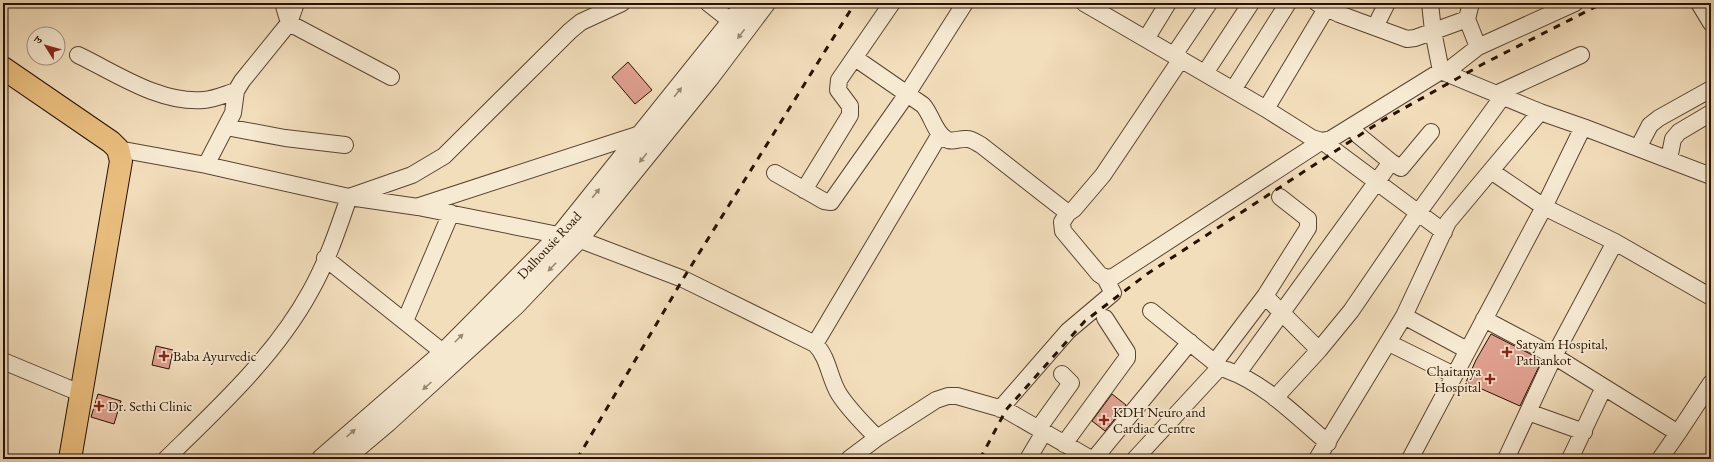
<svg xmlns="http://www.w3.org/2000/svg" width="1714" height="462" font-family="'EB Garamond','Noto Serif Devanagari',serif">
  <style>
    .building { fill: #e1a191; stroke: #261101 }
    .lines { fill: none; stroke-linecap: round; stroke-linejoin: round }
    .minor-casing { stroke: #594430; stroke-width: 18 }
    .tertiary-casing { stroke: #594430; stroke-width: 22 }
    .primary-casing { stroke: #261101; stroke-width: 24 }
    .minor { stroke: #f7ead3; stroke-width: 16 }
    .tertiary { stroke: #f7ead3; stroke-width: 20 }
    .primary { stroke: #eabf7e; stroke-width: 22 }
    .rail { stroke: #261101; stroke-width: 3; stroke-dasharray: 7 7; stroke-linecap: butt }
    .oneway { fill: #998874 }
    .poi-dot { fill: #8f2418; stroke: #f7ead3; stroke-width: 1.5 }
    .labels { text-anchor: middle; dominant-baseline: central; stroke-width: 3.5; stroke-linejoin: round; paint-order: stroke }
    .street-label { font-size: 14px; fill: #261101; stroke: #f7ead3 }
    .poi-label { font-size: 14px; fill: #261101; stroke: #f7ead3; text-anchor: start }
  </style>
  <rect width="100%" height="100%" fill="#f3debc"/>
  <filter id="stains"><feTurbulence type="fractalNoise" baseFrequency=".005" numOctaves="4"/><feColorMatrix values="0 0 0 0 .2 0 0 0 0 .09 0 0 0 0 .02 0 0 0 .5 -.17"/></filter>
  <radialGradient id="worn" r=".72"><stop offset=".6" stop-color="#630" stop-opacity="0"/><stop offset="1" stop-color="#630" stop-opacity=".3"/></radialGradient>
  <!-- building -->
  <path class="building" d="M628,62L652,90L635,104L612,77Z
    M1491,334L1542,360L1520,406L1466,382L1476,360Z
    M156,346L173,350L169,369L152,365Z
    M98,394L121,401L114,424L91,417Z
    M1112,394L1126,405L1105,431L1092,421Z"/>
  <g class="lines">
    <!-- minor casing -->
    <g class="minor-casing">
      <path id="minor" d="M283,3L289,23L391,77
        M708,3L732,22
        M1084,3L1266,109L1312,138L1322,141L1331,139L1441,71L1540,112L1583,127L1544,207L1410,459
        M1317,3L1339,14L1407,39L1415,38L1467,19
        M1430,3L1433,31L1441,71
        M1471,3L1467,19L1478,47
        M1699,3L1711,23
        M1375,27L1387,3
        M1146,39L1168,3
        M78,55C116,73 160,104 204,100C215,99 226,94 236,91
        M1174,55L1209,3
        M855,58L923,105C932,115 934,132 946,139C952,143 960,138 967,139C972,139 977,143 981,145L1068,213L1074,209L1103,175L1181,59
        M1446,72L1478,47L1575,3
        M1205,73L1251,3
        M1233,90L1288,3
        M1496,94L1581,55
        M1266,109L1327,7
        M226,127L285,138L345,145
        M1583,127L1711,176
        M1358,135L1391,162L1401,168L1431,132
        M1638,148L1650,125L1659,118L1711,89
        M118,149L206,165L349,197L418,207L578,239L683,279L815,344C829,358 829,378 839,394C849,410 864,424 877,438L936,400L948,396H957L1006,410L1091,459
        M1669,159L1673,139L1679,132L1711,113
        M206,165L233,113L236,91L242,81L289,23L296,3
        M1491,171L1544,207L1615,242L1711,297
        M775,173L824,201L831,202L907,94L965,3
        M804,190L850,115V106L838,90L839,80L892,3
        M419,206L646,132
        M1068,213L1062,222L1063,231L1099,274L1105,278L1113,277L1322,141L1444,232
        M325,258L444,353
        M1265,296L1319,350
        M1404,316L1467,350
        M1484,319L1554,356L1678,433L1711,383
        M405,321L451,213
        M1389,343L1454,375
        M815,344L940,134
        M3,361L80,393
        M1215,362L1265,296L1308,228V219L1280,197
        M1227,370C1266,384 1297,417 1328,443
        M1238,373L1391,162
        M1275,398L1319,350L1351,311L1418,213L1503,96
        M1000,409L1068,331L1113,293L1105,278
        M1528,412L1584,432
        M1038,429L1071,383L1062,374
        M1064,444L1127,358V352L1105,318
        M166,459C218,408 275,356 310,292C327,262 338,229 349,197L412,175L444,156L570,31L581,22L622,3
        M849,459L877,438
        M1028,459L1044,432
        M1094,459L1190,342
        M1135,459L1220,367L1151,311
        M1317,459L1404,316L1448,222L1540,112
        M1506,459L1554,356L1615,242
        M1570,459L1604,387
        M1660,459L1678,433"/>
    </g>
    <!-- tertiary casing -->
    <g class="tertiary-casing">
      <path id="tertiary" d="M322,459L444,353L561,235L747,3
        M343,459L388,421L515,305L578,239L710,76L765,3"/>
    </g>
    <!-- primary casing -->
    <g class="primary-casing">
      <path id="primary" d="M3,68L111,142L118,149L121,161L70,459"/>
    </g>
    <!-- minor -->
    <use href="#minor" class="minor"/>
    <!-- tertiary -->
    <use href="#tertiary" class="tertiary"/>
    <!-- primary -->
    <use href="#primary" class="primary"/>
    <!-- rail -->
    <path class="rail" d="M577,459L683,279L855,3
      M980,459L1006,410L1085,321L1147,274L1383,120L1483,64L1603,3"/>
  </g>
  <!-- one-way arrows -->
  <defs><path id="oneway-solid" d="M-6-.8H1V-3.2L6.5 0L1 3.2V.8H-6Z"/></defs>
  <g class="oneway">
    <use href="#oneway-solid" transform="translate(741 34) rotate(127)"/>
    <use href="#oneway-solid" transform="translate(678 92) rotate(-51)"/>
    <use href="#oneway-solid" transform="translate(643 158) rotate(129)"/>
    <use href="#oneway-solid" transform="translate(596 193) rotate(-51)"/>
    <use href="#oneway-solid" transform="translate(552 267) rotate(134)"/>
    <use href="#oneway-solid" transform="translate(459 338) rotate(-45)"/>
    <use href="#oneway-solid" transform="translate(427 386) rotate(138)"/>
    <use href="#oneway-solid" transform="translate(351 433) rotate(-41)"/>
  </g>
  <!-- markers -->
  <g class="poi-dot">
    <path d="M1505 346h4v4h4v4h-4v4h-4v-4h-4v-4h4z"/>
    <path d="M162 350h4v4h4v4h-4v4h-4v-4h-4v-4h4z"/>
    <path d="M1488 373h4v4h4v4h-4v4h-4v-4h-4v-4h4z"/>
    <path d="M97 400h4v4h4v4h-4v4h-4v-4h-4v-4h4z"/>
    <path d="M1102 414h4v4h4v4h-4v4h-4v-4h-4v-4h4z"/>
  </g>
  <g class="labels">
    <!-- street labels -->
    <g class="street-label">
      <text transform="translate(549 245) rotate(-47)">Dalhousie Road</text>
    </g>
    <!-- poi labels -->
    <g class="poi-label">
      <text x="1516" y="344">Satyam Hospital,<tspan x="1516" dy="16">Pathankot</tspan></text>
      <text x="173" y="356">Baba Ayurvedic</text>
      <text x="1481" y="371" text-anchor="end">Chaitanya<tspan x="1481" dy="16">Hospital</tspan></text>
      <text x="108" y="406">Dr. Sethi Clinic</text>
      <text x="1113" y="412">KDH Neuro and<tspan x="1113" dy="16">Cardiac Centre</tspan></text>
    </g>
  </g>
  <!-- margin -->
  <rect width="1714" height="462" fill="none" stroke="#f3debc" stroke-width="16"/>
  <rect x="4" y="4" width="1706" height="454" fill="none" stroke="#261101" stroke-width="2"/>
  <rect x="8" y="8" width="1698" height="446" fill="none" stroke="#261101"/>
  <!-- north arrow -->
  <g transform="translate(46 46) rotate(307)"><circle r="19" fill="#f7ead3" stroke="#a3937f"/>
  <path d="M0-3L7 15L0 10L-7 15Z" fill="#8f2418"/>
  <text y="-6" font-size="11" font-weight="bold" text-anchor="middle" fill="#261101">उ</text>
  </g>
  <rect width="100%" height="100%" filter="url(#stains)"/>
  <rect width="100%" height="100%" fill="url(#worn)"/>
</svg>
